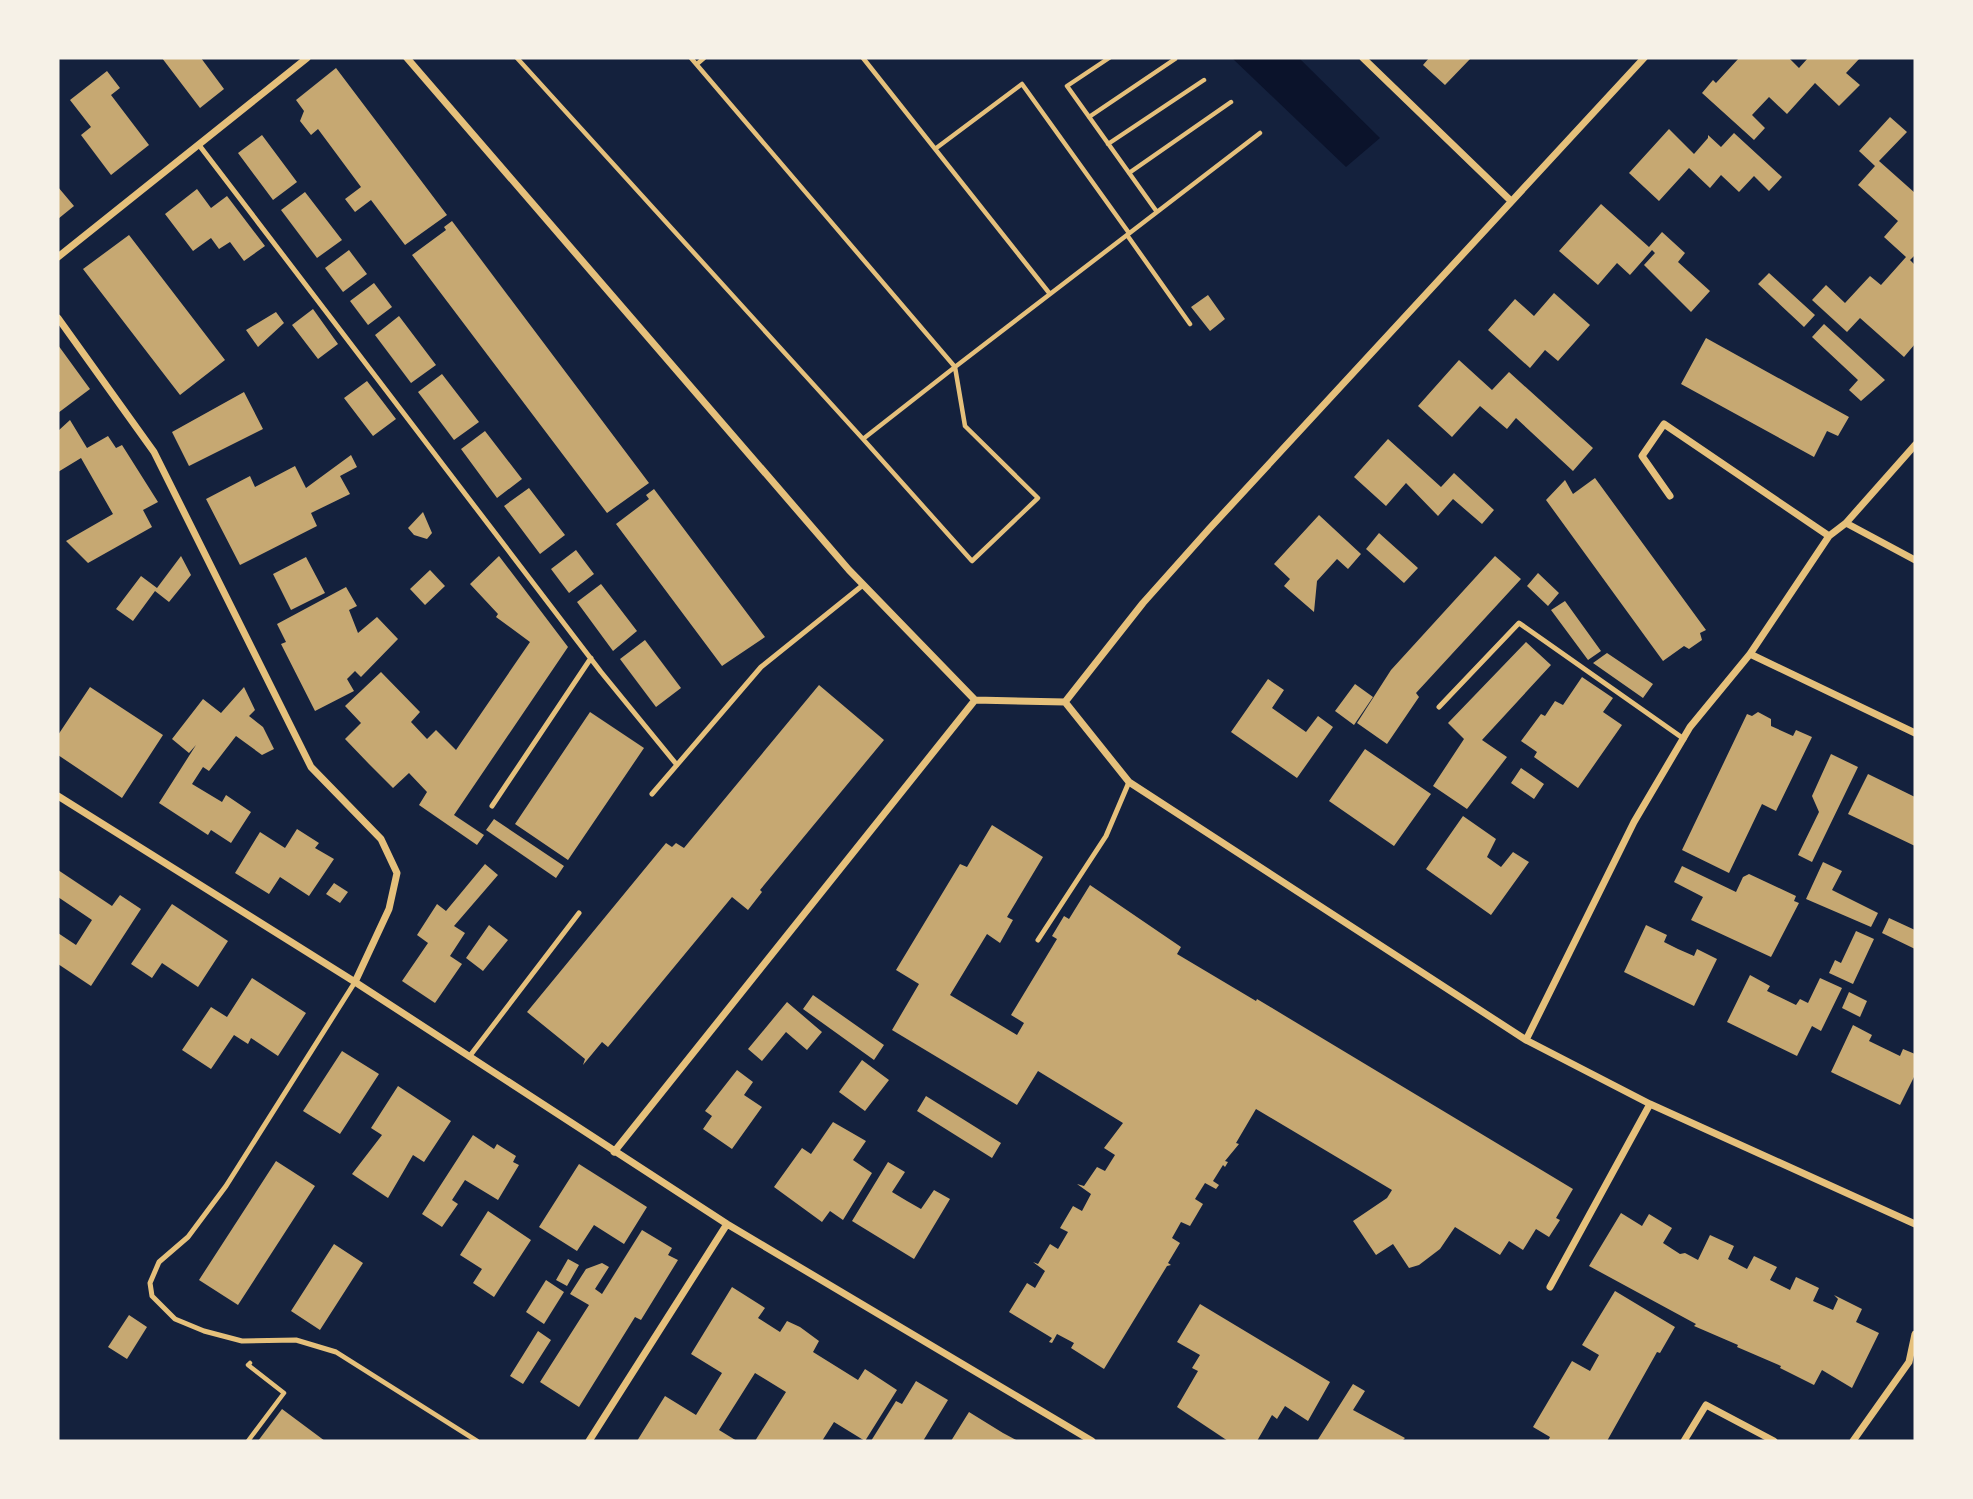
<svg xmlns="http://www.w3.org/2000/svg" width="1973" height="1499" font-family="Ubuntu,sans-serif">
  <style>
    .water { fill: #0b132b }
    .building { fill: #c6a872 }
    .lines { fill: none; stroke-linecap: round; stroke-linejoin: round }
    .path { stroke: #e5c07b; stroke-width: 4.5 }
    .service { stroke: #e5c07b; stroke-width: 5 }
    .minor { stroke: #e5c07b; stroke-width: 7 }
  </style>
  <rect width="100%" height="100%" fill="#14213d"/>
  <!-- water -->
  <path class="water" d="M1232,58H1299L1380,138L1346,167Z"/>
  <!-- building -->
  <path class="building" d="M162,58H201L224,89L200,108Z
    M1429,58H1471L1445,85L1423,65Z
    M1739,58H1789L1799,68L1808,58H1860L1846,73L1860,85L1839,106L1815,83L1787,114L1769,97L1752,115L1765,128L1754,140L1702,93L1713,80L1716,83Z
    M336,68L447,215L405,245L371,200L355,212L345,199L361,187L318,129L311,135L300,121L304,111L296,100Z
    M107,71L120,88L111,95L149,145L111,175L81,135L91,127L70,100Z
    M1890,117L1907,132L1879,161L1915,193V255L1910,260L1915,265V344L1904,357L1860,318L1847,332L1812,300L1826,285L1845,303L1870,276L1881,285L1906,257L1884,237L1898,221L1858,185L1875,166L1859,151Z
    M1669,129L1694,154L1708,138V135L1721,147L1734,133L1782,177L1769,191L1754,176L1739,192L1721,175L1710,188L1689,168L1659,201L1629,173Z
    M262,135L297,182L273,200L238,153Z
    M58,187L74,206L58,219Z
    M197,189L211,208L227,196L265,246L244,261L230,242L219,249L211,238L193,251L165,214Z
    M305,192L342,240L317,258L281,210Z
    M1601,204L1649,247L1662,232L1685,253L1678,262L1710,291L1691,312L1644,265L1655,253L1652,250L1630,275L1617,263L1598,285L1559,251Z
    M452,221L649,483L607,513L412,255L446,230L444,227Z
    M129,235L225,360L180,395L83,269Z
    M349,250L367,274L343,292L325,268Z
    M1769,273L1815,315L1804,327L1758,284Z
    M374,283L392,307L368,325L350,301Z
    M1554,293L1590,325L1558,361L1545,350L1530,368L1488,330L1515,299L1534,316Z
    M1208,295L1225,319L1210,331L1191,307Z
    M313,309L338,344L318,359L292,325Z
    M276,312L284,323L258,347L246,330Z
    M399,316L436,365L411,383L375,335Z
    M1824,324L1885,380L1861,401L1849,390L1858,380L1812,337Z
    M1706,338L1849,417L1838,436L1827,431L1814,457L1681,384Z
    M58,345L90,389L58,413Z
    M1459,360L1492,390L1509,372L1593,448L1573,471L1516,418L1507,429L1480,406L1452,437L1418,406Z
    M442,374L479,422L454,440L418,392Z
    M367,381L396,419L373,436L344,398Z
    M244,392L263,429L189,466L172,432Z
    M70,420L87,448L108,436L116,448L122,445L158,502L143,510L152,527L88,563L66,541L113,514L81,458L58,472V431Z
    M485,431L522,479L497,498L461,449Z
    M1388,439L1441,487L1454,473L1494,510L1482,524L1453,499L1438,516L1406,483L1386,506L1354,477Z
    M351,455L357,467L340,476L350,494L311,513L317,526L240,565L206,499L250,476L255,487L295,466L306,488Z
    M1595,478L1706,630L1700,633L1702,640L1689,649L1684,646L1663,661L1546,500L1565,480L1573,494Z
    M529,488L565,535L540,554L504,506Z
    M654,489L765,637L722,666L616,524L649,499L646,495Z
    M423,512L432,533L427,539L414,535L408,528Z
    M1319,515L1361,554L1348,569L1337,559L1317,581L1314,612L1284,586L1290,579L1274,564Z
    M1379,533L1418,568L1404,583L1366,549Z
    M576,550L594,574L569,593L551,569Z
    M181,556L191,575L169,602L155,591L133,621L116,609L141,576L157,588Z
    M499,556L568,647L454,815L484,835L477,845L419,805L427,792L409,773L393,788L369,764L345,739L361,723L345,706L381,672L420,712L411,722L427,739L436,730L456,750L530,642L496,617L498,614L470,584Z
    M1495,556L1521,579L1416,693L1419,697L1387,744L1357,723L1391,670Z
    M306,557L325,593L291,610L273,574Z
    M430,570L445,586L425,605L410,589Z
    M1538,573L1559,593L1548,606L1527,586Z
    M601,584L637,631L613,651L577,602Z
    M346,587L357,606L349,610L358,633L377,617L398,639L361,677L355,671L347,679L354,691L315,711L281,644L286,642L277,624Z
    M1565,601L1601,651L1588,660L1551,610Z
    M645,640L681,688L656,707L620,659Z
    M1526,642L1551,665L1482,740L1507,757L1467,809L1433,786L1464,739L1448,723Z
    M1607,653L1653,684L1643,698L1593,663Z
    M1582,677L1613,698L1603,712L1622,725L1578,788L1534,757L1537,752L1521,741L1541,714L1545,716L1555,701L1563,705Z
    M1268,679L1284,690L1272,708L1306,732L1318,716L1333,727L1297,778L1231,732Z
    M1355,684L1373,697L1354,725L1335,711Z
    M819,685L884,740L760,890L762,892L748,910L732,897L608,1047L602,1042L583,1065L585,1059L527,1012L666,843L672,847L676,843L684,848Z
    M90,687L163,735L122,798L58,755V735Z
    M244,687L255,710L249,716L263,727L274,749L262,755L236,736L209,771L203,767L192,784L222,802L226,795L251,812L231,843L211,830L208,835L159,803L196,745L189,753L172,739L203,699L221,713Z
    M590,712L644,748L568,860L515,824Z
    M1758,712L1771,719V726L1793,736L1796,730L1812,737L1776,811L1762,804L1729,873L1682,850L1747,714L1752,716Z
    M1365,749L1431,794L1394,846L1329,801Z
    M1831,754L1858,767L1812,862L1798,855L1819,812L1812,796Z
    M1521,768L1544,784L1534,799L1511,783Z
    M1868,774L1915,797V846L1848,814Z
    M1463,816L1496,839L1487,857L1501,867L1513,852L1529,862L1491,915L1426,869Z
    M494,819L564,866L556,878L486,830Z
    M992,825L1043,857L1007,917L1013,920L1000,943L987,934L950,995L1017,1035L1024,1023L1011,1015L1057,939L1052,936L1064,916L1069,919L1090,885L1181,947L1177,954L1256,1001L1257,999L1573,1189L1556,1218L1560,1220L1549,1237L1536,1229L1523,1250L1509,1241L1500,1255L1455,1227L1440,1249L1419,1265L1409,1268L1393,1244L1376,1255L1353,1221L1387,1198L1392,1190L1256,1109L1236,1143L1239,1144L1225,1161L1228,1162L1225,1167L1223,1165L1213,1181L1219,1185L1216,1189L1205,1183L1195,1199L1203,1204L1190,1226L1181,1222L1172,1238L1180,1243L1168,1263L1171,1265L1167,1266L1104,1369L1071,1348L1074,1343L1057,1334L1052,1343L1049,1342L1052,1338L1009,1312L1027,1283L1035,1288L1045,1271L1033,1262L1038,1264L1050,1244L1058,1249L1068,1232L1060,1228L1073,1206L1082,1211L1091,1194L1077,1184L1084,1186L1097,1167L1105,1171L1115,1155L1104,1148L1123,1123L1038,1071L1017,1105L892,1030L919,984L896,970L960,864L967,867Z
    M297,829L319,843L315,848L334,859L309,896L280,877L269,894L235,873L260,832L285,848Z
    M1823,862L1842,871L1832,890L1878,913L1871,927L1806,899Z
    M485,864L498,875L454,926L465,933L450,956L462,964L435,1003L402,981L428,943L417,935L437,904L446,911Z
    M1682,866L1736,892L1743,877L1749,874L1796,896L1794,901L1799,903L1771,957L1691,920L1703,897L1674,882Z
    M58,870L112,906L120,895L141,909L91,986L58,964V933L76,945L92,920L58,897Z
    M334,883L348,892L340,903L326,894Z
    M172,904L228,941L198,987L162,963L152,978L131,964Z
    M1889,918L1915,930V949L1882,933Z
    M489,925L508,940L483,971L466,958Z
    M1646,925L1667,935L1664,942L1678,949L1694,956L1697,949L1717,959L1694,1006L1624,972Z
    M1856,931L1874,939L1853,984L1829,973L1835,960L1841,963Z
    M1750,975L1770,986L1767,991L1796,1005L1800,999L1808,1003L1820,978L1842,988L1821,1031L1812,1026L1797,1056L1727,1022Z
    M252,978L306,1013L278,1056L251,1038L248,1044L234,1035L211,1069L182,1050L211,1007L227,1017Z
    M1849,992L1867,1001L1860,1017L1842,1008Z
    M813,995L884,1045L874,1060L803,1009Z
    M787,1002L822,1032L807,1050L786,1032L762,1061L748,1049Z
    M1853,1025L1872,1035L1869,1041L1900,1056L1903,1049L1915,1054V1075L1900,1105L1831,1072Z
    M342,1051L379,1074L340,1134L303,1111Z
    M862,1060L889,1080L865,1111L839,1092Z
    M737,1070L753,1082L744,1095L762,1107L732,1149L703,1129L712,1116L705,1111Z
    M398,1086L451,1121L424,1162L413,1155L388,1198L352,1174L382,1135L371,1128Z
    M926,1096L1001,1143L992,1158L917,1111Z
    M833,1122L866,1141L853,1160L872,1173L843,1220L830,1211L822,1222L774,1187L802,1148L811,1154Z
    M473,1135L494,1149L497,1144L516,1156L513,1162L519,1165L498,1200L465,1180L452,1200L458,1204L442,1227L422,1214Z
    M276,1161L315,1186L238,1305L199,1280Z
    M888,1162L905,1172L892,1192L907,1201L921,1209L934,1190L950,1199L914,1259L852,1221Z
    M579,1164L647,1207L624,1244L594,1225L577,1251L539,1227Z
    M488,1211L531,1240L494,1297L473,1283L482,1269L460,1255Z
    M1621,1213L1642,1226L1649,1214L1672,1228L1663,1243L1680,1254L1685,1253L1698,1260L1710,1235L1734,1246L1728,1259L1747,1269L1754,1256L1777,1267L1770,1280L1790,1290L1796,1277L1819,1288L1813,1301L1833,1310L1838,1299L1834,1295L1862,1309L1856,1322L1879,1333L1852,1388L1822,1370L1814,1385L1780,1368L1781,1366L1737,1347L1738,1345L1694,1326L1696,1324L1589,1266Z
    M642,1230L672,1248L668,1255L678,1260L641,1320L635,1317L579,1407L540,1382L589,1305L570,1294L586,1269L602,1263L609,1267L595,1289L602,1294Z
    M334,1244L363,1263L320,1330L291,1311Z
    M568,1259L579,1265L567,1286L556,1280Z
    M546,1280L564,1292L544,1324L526,1312Z
    M732,1287L765,1308L758,1318L780,1332L787,1321L800,1327L819,1341L813,1352L858,1380L865,1369L897,1390L865,1441L834,1422L822,1441H755L786,1392L755,1373L719,1430L737,1441H637L665,1396L696,1415L722,1373L691,1354Z
    M1615,1291L1675,1327L1660,1353L1657,1352L1607,1441H1548L1550,1437L1533,1427L1572,1361L1590,1371L1599,1355L1582,1345Z
    M1200,1304L1330,1382L1308,1421L1285,1406L1277,1419L1272,1415L1257,1441H1228L1177,1407L1198,1371L1192,1368L1200,1355L1177,1342Z
    M129,1315L147,1327L127,1359L108,1347Z
    M538,1331L551,1340L523,1384L510,1376Z
    M916,1381L948,1400L923,1441H871L896,1401L902,1404Z
    M1353,1384L1365,1391L1353,1410L1405,1438L1402,1441H1317Z
    M282,1409L325,1441H258Z
    M969,1412L1003,1433L1018,1441H951Z"/>
  <g class="lines">
    <!-- path -->
    <path class="path" d="M517,58L863,439
      M691,58L955,367L1260,133
      M863,58L1050,294
      M1109,58L1067,86L1157,212
      M697,64L704,58
      M1089,117L1175,59
      M1108,144L1204,80
      M935,149L1022,84L1129,233
      M1129,173L1231,102
      M1127,235L1190,324
      M955,367L965,426L1038,498L972,561L863,439Z
      M248,1441L284,1393L248,1365L250,1363"/>
    <!-- service -->
    <path class="service" d="M199,145L601,672L677,765
      M1439,707L1519,623L1684,739
      M652,794L761,667L863,585
      M492,806L591,658
      M1038,940L1106,836L1129,782
      M355,982L226,1186L188,1237L159,1262L150,1283L152,1296L175,1319L204,1331L242,1341L296,1340L336,1352L477,1441
      M469,1057L579,913"/>
    <!-- minor -->
    <path class="minor" d="M407,58L849,570L975,700L1065,702L1129,782L1526,1040L1650,1104L1915,1224
      M1363,58L1510,200
      M58,257L307,58
      M58,318L154,452L311,767L381,839L397,873L389,909L355,982
      M1670,496L1642,456L1664,424L1829,536
      M1846,523L1915,560
      M1750,654L1915,733
      M1065,702L1143,603L1209,529L1644,58
      M58,796L355,982L727,1224L1092,1441
      M1526,1040L1634,822L1690,727L1750,654L1829,536L1846,523L1915,445
      M614,1152L975,700
      M1550,1287L1650,1104
      M589,1441L727,1224
      M1684,1441L1706,1405L1774,1441
      M1853,1441L1909,1362L1915,1334"/>
  </g>
  <!-- border -->
  <rect width="1973" height="1499" fill="none" stroke="#f6f1e7" stroke-width="119"/>
</svg>
